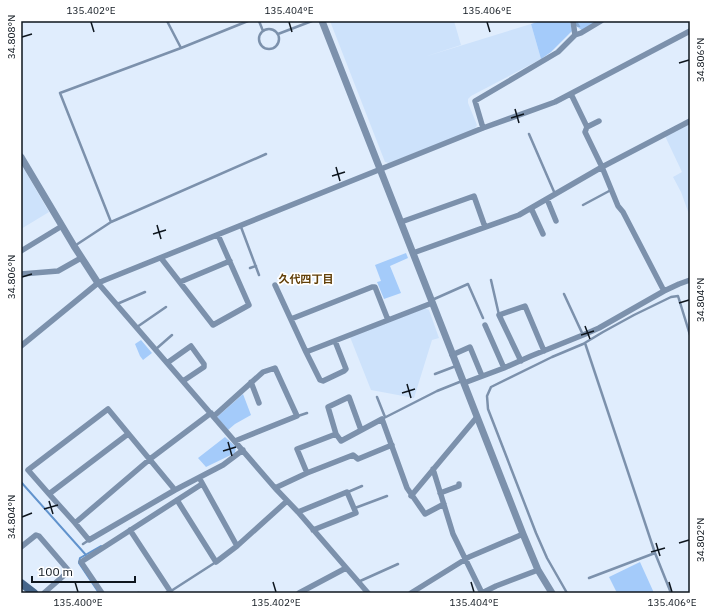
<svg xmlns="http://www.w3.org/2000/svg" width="711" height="614" font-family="'IBM Plex Sans','Noto Sans JP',sans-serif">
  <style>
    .built { fill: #cde2fb }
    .forest { fill: url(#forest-firs) }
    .green { fill: #a4cbfa }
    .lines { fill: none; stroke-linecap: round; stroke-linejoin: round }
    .stream { stroke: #6193cd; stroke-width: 2 }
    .service { stroke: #7c91ac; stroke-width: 2.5 }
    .minor { stroke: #7c91ac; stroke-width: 5.5 }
    .tertiary { stroke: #7c91ac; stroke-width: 7 }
    .secondary { stroke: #46668b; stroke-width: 8 }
    .ticks { fill: none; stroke: #0e161e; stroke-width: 1.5 }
    .labels { text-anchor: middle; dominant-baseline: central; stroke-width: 3.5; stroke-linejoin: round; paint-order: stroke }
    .neighbourhood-label { font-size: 11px; font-weight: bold; fill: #613f08; stroke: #fff }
    .neatline { fill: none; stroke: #0e161e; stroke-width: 1.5 }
    .ticks-label { font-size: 10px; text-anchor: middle; fill: #0e161e }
  </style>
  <defs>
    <pattern id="forest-firs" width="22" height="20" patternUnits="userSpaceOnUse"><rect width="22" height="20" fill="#a4cbfa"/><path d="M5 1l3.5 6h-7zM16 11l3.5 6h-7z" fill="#8caed6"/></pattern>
  </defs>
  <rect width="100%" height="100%" fill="#e0edfd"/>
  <!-- built -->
  <path class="built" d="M330,21H454L461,45L424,57L531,24L541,59L471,96L468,99V103L477,125L475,129L389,163L385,162Z
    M690,123V217L681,192L673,177L682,172L665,136Z
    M21,164L49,212L21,229Z
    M425,308L429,310L439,338L432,340L414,398L371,390L350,337Z"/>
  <!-- forest -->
  <path class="forest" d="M576,21H598L583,31L576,26Z"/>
  <!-- green -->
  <path class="green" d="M540,21H570L572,31L551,52L541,59L531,24Z
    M406,253L408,258L390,266L401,293L384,299L377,282L381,281L375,265Z
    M141,340L152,353L143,360L140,356L135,344Z
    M243,394L251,415L235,424L228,430L217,417Z
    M225,437L236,447L235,453L206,467L198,458Z
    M640,562L654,593H617L609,577Z"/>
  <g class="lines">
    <!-- stream -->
    <path class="stream" d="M21,482L86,555
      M99,593L79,563L80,558L101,546"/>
    <!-- service -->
    <path class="service" d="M167,21L181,48
      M259,21L263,31
      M259 39a10 10 0 1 1 20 0a10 10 0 1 1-20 0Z
      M278,34L312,21
      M529,134L555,194
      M583,205L611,190
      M111,222L60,93L181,48L248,21
      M241,227L259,275
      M76,245L111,222L266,154
      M250,268L256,266
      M491,280L499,315
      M564,294L583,335
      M432,300L468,284L483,318
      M117,304L145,292
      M137,327L166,307
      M585,343L655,553L671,593
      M156,349L172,335
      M435,374L456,366
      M377,397L385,417
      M298,416L307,413
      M382,419L437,391L462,381
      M348,492L362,486
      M355,508L387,496
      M83,544L89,540
      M589,578L655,553
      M358,582L398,564
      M171,591L216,562
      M138,593H139
      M567,593L547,558L536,533L488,409L487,396L491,387L552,357L583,344L603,332L634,315L671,297L678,296L690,335"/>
    <!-- minor -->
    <path class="minor" d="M575,35L581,33L601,21
      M571,94L587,127
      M599,121L587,127L585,132L602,167L618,206L623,212L664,291
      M483,128L475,101L558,52L575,35L573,21
      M547,199L556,221
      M531,208L543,234
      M401,222L474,196L485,227
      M21,251L62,226
      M413,253L519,215L602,167L690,121
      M161,258L213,325L249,305L218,235
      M21,274L58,271L81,258
      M180,282L230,261
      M98,283L275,488L298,512L368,593
      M275,285L306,352L432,303
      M291,319L372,287H375L388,320
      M485,325L504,368
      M21,346L98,283L105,280L483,128L555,102L690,31
      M306,352L320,380L323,381L344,371L346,369L335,341
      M452,355L470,347L482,376
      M521,361L499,315L525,306L544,351
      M167,363L191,346L204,364V367L183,381
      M251,382L259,403
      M464,383L504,368L531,356L583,335L599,328L664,291L679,284L690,280
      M214,416L263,372L275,368L297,416L235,441
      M128,434L49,494L75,523L150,459L211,413
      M336,434L328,407L349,397L361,430
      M433,469L453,534L482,593L496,586L538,570
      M307,473L353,455L358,459L392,445
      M201,481L237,546
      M275,488L307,473L297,449L336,434L341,441L382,419L407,488L425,514L444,504
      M440,493L459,486V484
      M49,494L28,470L108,409L175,490
      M411,496L477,417
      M177,500L216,562L237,546L287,501
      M298,512L347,492L356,513L313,530
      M75,523L89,540L175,490L223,465L243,450
      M130,530L170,591L168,593
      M21,547L36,535L39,536L69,571L44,593
      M102,593L81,562L202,484
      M299,593L346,568
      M411,593L469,557L523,534"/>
    <!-- tertiary -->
    <path class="tertiary" d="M322,21L523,534L538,570L552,593
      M21,157L74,246L98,283"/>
    <!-- secondary -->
    <path class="secondary" d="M21,583L34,593"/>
  </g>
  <!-- ticks -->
  <path class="ticks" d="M91,22L94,32M289,22L292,32M487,22L490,32M22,37L32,34M679,63L689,60M515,109L519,123M511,118L524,114M336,167L340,181M332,176L345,172M157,225L161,239M153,234L166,230M22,277L32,274M679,303L689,300M585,326L590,339M581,335L594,331M407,384L411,398M402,393L415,389M228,442L232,456M223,451L236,447M49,501L53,514M44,509L58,505M22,517L32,513M656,543L660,556M679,543L689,540M651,552L665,548M75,582L78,592M273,582L276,592M471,582L474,592M669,582L672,592"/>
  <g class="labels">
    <!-- neighbourhood labels -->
    <g class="neighbourhood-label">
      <text x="306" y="279">久代四丁目</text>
    </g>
  </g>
  <!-- border -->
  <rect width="711" height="614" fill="none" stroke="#ffffff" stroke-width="44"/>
  <!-- scale -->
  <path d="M32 576v6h103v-6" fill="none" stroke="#0e161e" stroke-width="2"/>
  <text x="38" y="576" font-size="12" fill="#0e161e" stroke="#ffffff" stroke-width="3" paint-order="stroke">100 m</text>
  <rect x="22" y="22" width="667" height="570" class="neatline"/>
  <g class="ticks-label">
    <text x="91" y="14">135.402°E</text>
    <text x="289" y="14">135.404°E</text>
    <text x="487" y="14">135.406°E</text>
    <text transform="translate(11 37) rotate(-90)" y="4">34.808°N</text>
    <text transform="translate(700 60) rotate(-90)" y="4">34.806°N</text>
    <text transform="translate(11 277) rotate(-90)" y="4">34.806°N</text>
    <text transform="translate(700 300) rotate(-90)" y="4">34.804°N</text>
    <text transform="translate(11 517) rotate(-90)" y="4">34.804°N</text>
    <text transform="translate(700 540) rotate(-90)" y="4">34.802°N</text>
    <text x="78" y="606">135.400°E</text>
    <text x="276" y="606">135.402°E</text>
    <text x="474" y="606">135.404°E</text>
    <text x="672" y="606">135.406°E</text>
  </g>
</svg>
